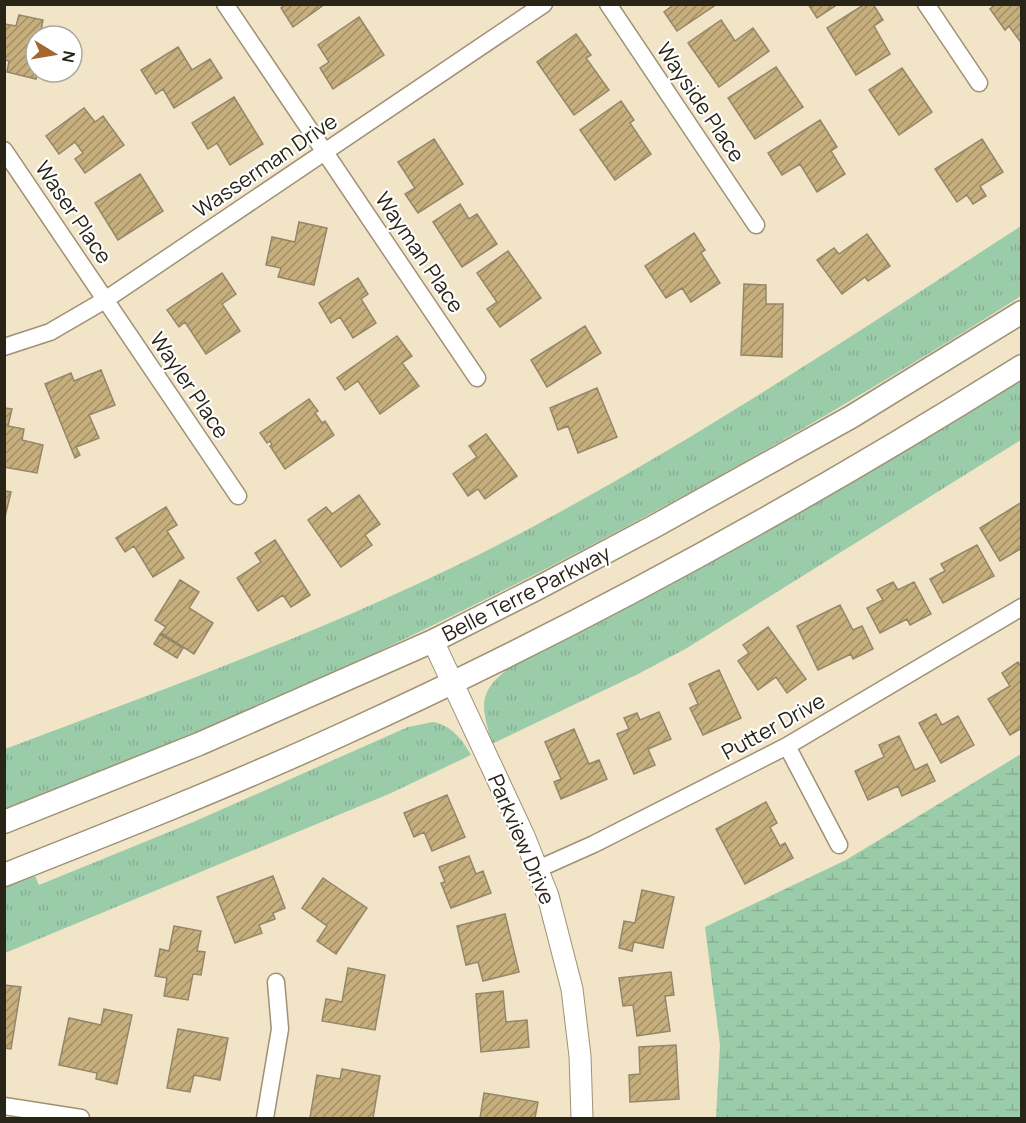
<svg xmlns="http://www.w3.org/2000/svg" width="1026" height="1123" font-family="Manrope,sans-serif">
  <style>
    .grass { fill: url(#grass-tufts) }
    .wetland { fill: url(#wetland-marsh) }
    .building { fill: url(#building-hatch); stroke: #93866a; stroke-width: 1.5 }
    .lines { fill: none; stroke-linecap: round; stroke-linejoin: round }
    .minor-casing { stroke: #9e9175; stroke-width: 19 }
    .tertiary-casing { stroke: #9e9175; stroke-width: 23 }
    .secondary-casing { stroke: #9e9175; stroke-width: 25 }
    .minor { stroke: #fff; stroke-width: 16 }
    .tertiary { stroke: #fff; stroke-width: 21 }
    .secondary { stroke: #fff; stroke-width: 22 }
    .labels { text-anchor: middle; dominant-baseline: central; stroke-width: 4.5; stroke-linejoin: round; paint-order: stroke }
    .street-label { font-size: 21px; fill: #292418; stroke: #fff }
  </style>
  <defs>
    <pattern id="grass-tufts" width="24" height="20" patternUnits="userSpaceOnUse" patternTransform="scale(1.5)"><rect width="24" height="20" fill="#9bccaa"/><path d="M3 7l-1-3M5 7V3M7 7l1-3M15 17l-1-3M17 17v-4M19 17l1-3" fill="none" stroke="#86af92"/></pattern>
    <pattern id="wetland-marsh" width="20" height="14" patternUnits="userSpaceOnUse" patternTransform="scale(1.5)"><rect width="20" height="14" fill="#9bccaa"/><path d="M1 5h8M5 5V1M11 12h8M15 12V8" fill="none" stroke="#86af92"/></pattern>
    <pattern id="building-hatch" width="6" height="6" patternUnits="userSpaceOnUse" patternTransform="scale(1.5)"><rect width="6" height="6" fill="#c7af7d"/><path d="M-1 1l2-2M0 6l6-6M5 7l2-2" fill="none" stroke="#a28e65"/></pattern>
  </defs>
  <rect width="100%" height="100%" fill="#f2e4c6"/>
  <!-- grass -->
  <path class="grass" d="M1021,226V296C700,500 361,675 5,810V749C184,682 366,616 536,525C704,435 862,329 1021,226Z
    M1021,378V440L687,648L638,674L492,744C482,708 476,693 509,668L615,613Z
    M433,722C451,725 462,739 471,755L389,794L5,953V886L35,876L39,885L191,823L408,727Z"/>
  <!-- wetland -->
  <path class="wetland" d="M1021,754V1118H716L720,1045L705,927L846,860Z"/>
  <!-- building -->
  <path class="building" d="M286,4H325L293,27L281,8Z
    M671,4H717L677,31L664,12L672,6Z
    M808,4H838L817,18Z
    M865,4H873L883,20L874,26L890,54L856,75L827,28Z
    M996,4H1022V44L1009,26L1005,30L990,9Z
    M19,15L43,20L40,36H36L35,59L37,72L36,79L7,72L9,61L4,60V24L16,26Z
    M359,17L384,55L333,89L320,68L329,62L318,45Z
    M721,20L735,41L753,28L769,51L719,87L688,43Z
    M576,34L591,55L586,58L609,90L574,115L537,62Z
    M178,47L192,70L210,59L222,78L174,108L163,89L156,94L141,70Z
    M776,67L803,107L755,139L728,98Z
    M902,68L932,112L899,135L869,90Z
    M234,97L263,144L230,165L217,143L208,149L192,123Z
    M621,101L634,120L630,123L651,154L615,180L580,130Z
    M84,108L95,122L103,116L124,145L85,173L75,159L83,153L75,142L59,154L46,136Z
    M820,120L837,147L831,151L845,174L817,192L800,164L782,175L768,153Z
    M434,139L463,184L418,213L405,194L415,188L398,162Z
    M982,139L1003,172L980,186L986,196L973,204L967,195L957,202L935,169Z
    M140,174L163,211L118,240L95,203Z
    M460,204L469,219L477,214L497,244L462,267L433,222Z
    M299,222L327,228L314,285L278,277L281,268L266,265L272,237L295,242Z
    M694,233L705,250L701,253L720,283L691,302L682,288L666,298L645,266Z
    M867,234L890,266L868,281L865,277L842,294L817,260L834,248L839,254Z
    M508,251L541,298L500,327L487,309L497,302L477,273Z
    M222,273L236,294L222,304L240,331L206,354L185,322L179,327L167,310Z
    M358,278L368,294L361,299L376,323L353,338L340,317L331,323L319,303Z
    M744,284L766,285V304H783L782,357L741,355Z
    M585,326L601,353L547,387L531,360Z
    M397,336L412,356L402,363L419,386L380,414L358,381L345,390L337,378Z
    M101,370L115,405L89,415L99,438L76,447L80,455L75,458L45,384L71,373L74,381Z
    M597,388L617,437L578,453L568,426L558,430L550,408Z
    M309,399L318,411L315,413L322,423L325,421L334,435L285,469L270,446L272,445L270,441L267,443L260,433Z
    M4,408L12,409L8,426L24,429L22,440L43,445L37,473L4,467Z
    M486,434L517,476L485,499L478,489L468,496L453,474L477,457L469,446Z
    M4,491L11,492L5,517H4Z
    M359,495L380,524L365,535L372,545L341,567L308,520L326,507L332,514Z
    M1022,502V548L1000,561L980,528Z
    M166,507L177,525L167,531L184,558L153,577L134,546L125,552L116,538Z
    M275,540L310,595L291,607L283,595L258,611L237,578L261,562L255,553Z
    M977,545L994,576L943,603L930,579L945,571L941,564Z
    M180,580L199,592L189,608L213,623L194,654L161,633L166,627L155,620Z
    M893,582L898,590L914,582L931,614L910,625L907,619L880,633L867,608L883,600L877,590Z
    M840,605L853,630L862,626L873,649L853,659L851,654L818,670L797,626Z
    M768,627L806,679L787,693L776,677L758,690L738,661L749,653L743,645Z
    M160,634L183,648L177,658L154,644Z
    M1018,662L1022,668V728L1010,735L988,699L1010,686L1002,673Z
    M719,670L741,718L703,735L690,708L698,704L689,684Z
    M659,712L671,739L648,749L655,765L634,774L617,734L629,729L624,718L637,713L640,720Z
    M936,714L942,725L958,716L974,745L941,763L919,723Z
    M574,729L589,764L599,760L607,779L561,799L554,782L561,779L545,742Z
    M899,736L915,770L927,764L935,781L902,796L898,786L868,800L855,771L884,757L879,745Z
    M447,795L465,837L432,851L424,832L414,837L404,813Z
    M766,802L777,823L770,827L780,846L785,843L793,858L745,884L716,829Z
    M469,856L476,874L483,871L491,893L451,908L441,883L445,882L439,867Z
    M273,876L285,908L273,913L275,919L259,925L262,933L235,943L217,897Z
    M323,878L367,908L336,954L317,941L327,926L302,908Z
    M642,890L674,897L663,948L634,942L632,951L619,948L624,921L635,923Z
    M505,914L519,972L483,981L478,962L466,965L457,926Z
    M174,926L201,931L197,951L205,952L201,975L193,974L188,1000L164,996L167,978L155,976L160,949L169,951Z
    M348,968L385,975L375,1030L322,1021L326,999L342,1002Z
    M671,972L674,995L665,996L670,1031L637,1036L633,1005L623,1006L619,978Z
    M4,985L21,987L11,1049L4,1048Z
    M503,991L506,1022L527,1020L529,1047L481,1052L476,994Z
    M104,1009L132,1015L117,1084L96,1079L97,1073L59,1065L69,1018L101,1025Z
    M178,1029L228,1038L220,1080L194,1075L190,1092L167,1088Z
    M676,1045L679,1099L630,1102L629,1075L640,1074L639,1047Z
    M342,1069L380,1076L373,1118H310L317,1075L340,1079Z
    M484,1093L538,1102L535,1118H480Z"/>
  <g class="lines">
    <!-- minor casing -->
    <g class="minor-casing">
      <path id="minor" d="M225,4L477,378
        M608,4L756,225
        M926,4L979,83
        M4,150L238,496
        M4,347L50,332L105,300L544,4
        M787,746L839,845
        M538,869L594,844L787,746L1022,607
        M4,1106L81,1118
        M265,1118L280,1029L276,982"/>
    </g>
    <!-- tertiary casing -->
    <g class="tertiary-casing">
      <path id="tertiary" d="M433,641L524,836L548,896L572,989L580,1056L582,1118"/>
    </g>
    <!-- secondary casing -->
    <g class="secondary-casing">
      <path id="secondary" d="M4,822L199,744L433,641L538,588L655,526L851,417L1022,312
        M4,875C118,830 232,785 343,734C577,628 803,503 1022,366"/>
    </g>
    <!-- minor -->
    <use href="#minor" class="minor"/>
    <!-- tertiary -->
    <use href="#tertiary" class="tertiary"/>
    <!-- secondary -->
    <use href="#secondary" class="secondary"/>
  </g>
  <g class="labels">
    <!-- street labels -->
    <g class="street-label">
      <text transform="translate(701 102) rotate(56)">Wayside Place</text>
      <text transform="translate(265 165) rotate(-34)">Wasserman Drive</text>
      <text transform="translate(74 212) rotate(56)">Waser Place</text>
      <text transform="translate(420 252) rotate(56)">Wayman Place</text>
      <text transform="translate(190 385) rotate(56)">Wayler Place</text>
      <text transform="translate(526 593) rotate(-27)">Belle Terre Parkway</text>
      <text transform="translate(773 726) rotate(-29)">Putter Drive</text>
      <text transform="translate(522 839) rotate(67)">Parkview Drive</text>
    </g>
  </g>
  <!-- border -->
  <rect width="1026" height="1123" fill="none" stroke="#292418" stroke-width="12"/>
  <!-- north arrow -->
  <g transform="translate(54 54) rotate(101)"><circle r="28" fill="#ffffff" stroke="#a9a7a3" stroke-width="1.5"/>
  <path d="M0-4.5L10 22L0 15L-10 22Z" fill="#a5652e"/>
  <text y="-9" font-size="16" font-weight="bold" text-anchor="middle" fill="#292418">N</text>
  </g>
</svg>
